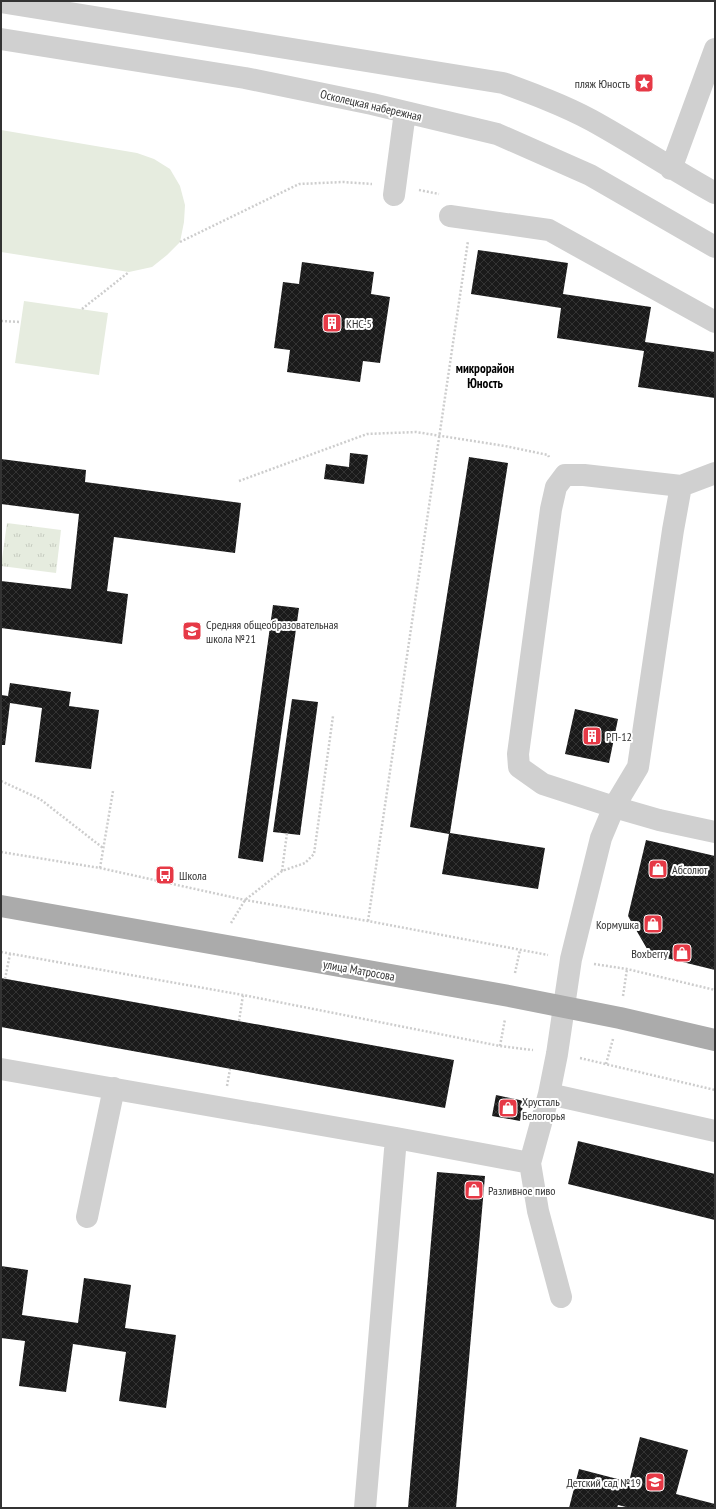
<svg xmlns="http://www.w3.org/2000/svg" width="716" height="1509" font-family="'PT Sans Narrow',sans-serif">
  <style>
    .grass { fill: url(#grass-tufts) }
    .pitch { fill: #e6ecdf }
    .building { fill: url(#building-cross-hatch) }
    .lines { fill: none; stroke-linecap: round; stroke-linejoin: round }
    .path { stroke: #cdcdcd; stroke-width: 2.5; stroke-dasharray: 2 2; stroke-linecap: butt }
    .minor { stroke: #d0d0d0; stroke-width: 22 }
    .major { stroke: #ababab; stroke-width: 22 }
    .labels { text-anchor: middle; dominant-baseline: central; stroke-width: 4; stroke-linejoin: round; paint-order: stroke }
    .poi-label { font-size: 12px; fill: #333; stroke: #fff; text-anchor: start }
    .street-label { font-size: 12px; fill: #333; stroke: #fff }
    .neighbourhood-label { font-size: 13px; font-weight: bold; fill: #000; stroke: #fff }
  </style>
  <defs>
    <pattern id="grass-tufts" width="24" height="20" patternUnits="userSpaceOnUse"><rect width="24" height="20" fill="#e6ecdf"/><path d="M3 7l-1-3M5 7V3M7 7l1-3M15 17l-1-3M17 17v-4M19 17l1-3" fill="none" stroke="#c6cbc0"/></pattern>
    <pattern id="building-cross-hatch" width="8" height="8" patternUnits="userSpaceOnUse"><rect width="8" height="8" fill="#1a1a1a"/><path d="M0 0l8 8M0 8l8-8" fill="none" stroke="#333"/></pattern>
  </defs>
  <rect width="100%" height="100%" fill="#fff"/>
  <!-- grass -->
  <path class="grass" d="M7,523L61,530L56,573L1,566Z"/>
  <!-- pitch -->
  <path class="pitch" d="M1,130L137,153L154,159L170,169L180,186L185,205L184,222L180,242L167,255L152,267L129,272L1,252Z
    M24,301L108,313L99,375L15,363Z"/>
  <!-- building -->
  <path class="building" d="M478,250L568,263L563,294L651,307L645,342L715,352V398L638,387L644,351L557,338L561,308L471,294Z
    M302,262L374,272L371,294L390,297L380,363L363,361L360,382L287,372L290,350L274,348L283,282L299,284Z
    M350,453L368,455L364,484L324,479L326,464L349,467Z
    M469,457L508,463L450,833L545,848L538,889L442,874L449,834L410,827Z
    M1,459L86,470L85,482L241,503L235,553L114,537L107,591L128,594L122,644L1,628V581L71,589L79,514L1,504Z
    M273,605L299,608L263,862L238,858Z
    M10,683L71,692L69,706L99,710L91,769L35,762L42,708L10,703L5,745H1V695L8,696Z
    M292,699L318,702L300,835L273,832Z
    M575,709L618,719L609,763L565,754Z
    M646,840L715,856V970L650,954L628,916Z
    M1,978L454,1060L445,1108L1,1027Z
    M496,1095L524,1101L520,1121L492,1116Z
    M578,1141L715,1174V1220L568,1184Z
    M437,1172L485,1176L456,1508H408Z
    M1,1266L28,1270L22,1315L78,1323L84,1278L131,1285L125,1328L176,1335L166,1408L119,1401L126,1352L73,1344L66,1392L19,1386L25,1341L1,1338Z
    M640,1437L688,1450L676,1494L715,1504V1508H630L618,1505L617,1508H569L579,1469L629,1482Z"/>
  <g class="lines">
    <!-- path -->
    <path class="path" d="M419,190L439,194
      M180,242L299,184L343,182L372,184
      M82,309L129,272
      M1,321L21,322
      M239,481L367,434L416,432L505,446L548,455L549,457
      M1,781L40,799L103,848
      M1,852L100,868L245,900L368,921L548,955
      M100,868L113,791
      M282,871L287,833
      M368,921L468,241
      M231,923L245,900L282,871L305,863L314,854L333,716
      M1,952L243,995L500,1046L533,1050
      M594,964L627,969L715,990
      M515,973L520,950
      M5,979L10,954
      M623,996L627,969
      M239,1021L243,995
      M500,1046L505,1019
      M580,1058L715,1090
      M606,1064L613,1039
      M227,1086L230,1069"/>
    <!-- minor -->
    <path class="minor" d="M1,2L503,83C533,94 563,105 591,120C633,143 673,170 715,193
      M1,39L245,78L372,104L497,134L590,175L715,247
      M671,169L715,49
      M394,195L405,112
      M450,216L549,230L715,322
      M681,486L584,475H565L556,487L551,509L518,754L519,767L543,784L614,807L659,820L715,832
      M1,1069L396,1138L530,1163
      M549,1094L715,1131
      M87,1217L114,1088
      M561,1297L538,1211L530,1163L549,1094L557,1054L571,959L601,838L614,807L638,767L673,530L681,486L715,473
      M365,1508L396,1138"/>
    <!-- major -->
    <path class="major" d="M1,906L509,996L620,1018L715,1040"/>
  </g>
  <!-- icons -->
  <defs>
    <g id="sight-square" transform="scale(1)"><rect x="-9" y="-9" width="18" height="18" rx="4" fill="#e63946" stroke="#fff"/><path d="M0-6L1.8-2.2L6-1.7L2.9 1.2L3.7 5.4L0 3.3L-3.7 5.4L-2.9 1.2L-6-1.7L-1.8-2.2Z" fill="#fff"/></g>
    <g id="building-square" transform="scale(1)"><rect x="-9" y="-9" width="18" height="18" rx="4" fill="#e63946" stroke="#fff"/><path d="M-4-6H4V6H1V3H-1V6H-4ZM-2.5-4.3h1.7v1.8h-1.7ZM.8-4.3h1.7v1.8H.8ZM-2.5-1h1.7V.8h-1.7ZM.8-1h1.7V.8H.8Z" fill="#fff"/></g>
    <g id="school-square" transform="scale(1)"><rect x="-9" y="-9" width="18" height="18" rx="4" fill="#e63946" stroke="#fff"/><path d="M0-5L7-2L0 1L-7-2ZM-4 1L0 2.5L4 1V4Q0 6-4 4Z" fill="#fff"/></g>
    <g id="shop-square" transform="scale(1)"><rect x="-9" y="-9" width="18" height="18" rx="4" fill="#e63946" stroke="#fff"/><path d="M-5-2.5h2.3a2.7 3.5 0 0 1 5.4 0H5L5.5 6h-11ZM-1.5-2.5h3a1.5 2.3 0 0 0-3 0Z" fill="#fff"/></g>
    <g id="bus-square" transform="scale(1)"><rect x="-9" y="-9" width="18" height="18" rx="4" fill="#e63946" stroke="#fff"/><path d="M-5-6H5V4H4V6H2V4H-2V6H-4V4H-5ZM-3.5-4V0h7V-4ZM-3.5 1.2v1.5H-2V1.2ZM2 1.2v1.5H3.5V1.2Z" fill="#fff"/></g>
  </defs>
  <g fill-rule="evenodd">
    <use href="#sight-square" x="644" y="83"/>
    <use href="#building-square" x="332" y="323"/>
    <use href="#school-square" x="192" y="631"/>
    <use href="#building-square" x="592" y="736"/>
    <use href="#shop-square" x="658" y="869"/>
    <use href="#bus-square" x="165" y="875"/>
    <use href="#shop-square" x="653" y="924"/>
    <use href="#shop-square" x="682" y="953"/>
    <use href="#shop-square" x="508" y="1108"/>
    <use href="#shop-square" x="474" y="1190"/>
    <use href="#school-square" x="655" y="1482"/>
  </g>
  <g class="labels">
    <!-- poi labels -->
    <g class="poi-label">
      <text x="630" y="83" text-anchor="end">пляж Юность</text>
      <text x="346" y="323">КНС-5</text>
      <text x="206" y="624">Средняя общеобразовательная<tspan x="206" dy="14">школа №21</tspan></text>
      <text x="606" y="736">РП-12</text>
      <text x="672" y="869">Абсолют</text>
      <text x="179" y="875">Школа</text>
      <text x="639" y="924" text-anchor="end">Кормушка</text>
      <text x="668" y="953" text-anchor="end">Boxberry</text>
      <text x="522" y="1101">Хрусталь<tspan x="522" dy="14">Белогорья</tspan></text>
      <text x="488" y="1190">Разливное пиво</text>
      <text x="641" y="1482" text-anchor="end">Детский сад №19</text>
    </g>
    <!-- street labels -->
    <g class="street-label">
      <text transform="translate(371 105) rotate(13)">Осколецкая набережная</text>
      <text transform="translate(359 970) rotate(10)">улица Матросова</text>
    </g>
    <!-- neighbourhood labels -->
    <g class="neighbourhood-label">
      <text x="485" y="368">микрорайон<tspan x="485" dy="15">Юность</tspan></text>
    </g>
  </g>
  <!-- border -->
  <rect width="716" height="1509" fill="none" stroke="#333333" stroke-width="4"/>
</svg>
